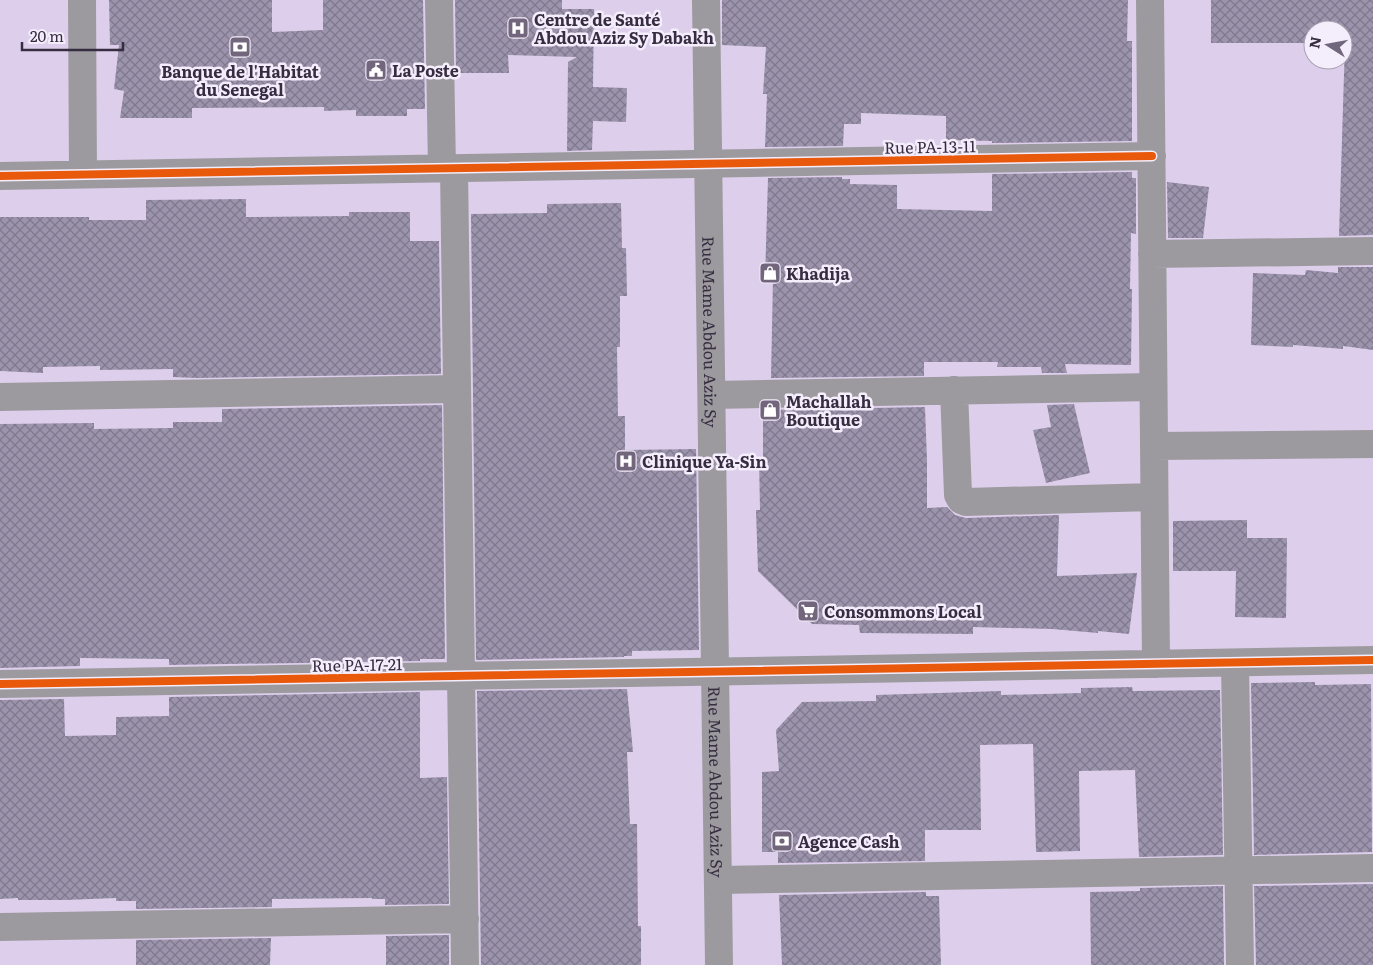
<svg xmlns="http://www.w3.org/2000/svg" width="1373" height="965" font-family="Literata,serif">
  <style>
    .building { fill: url(#building-cross-hatch) }
    .lines { fill: none; stroke-linecap: round; stroke-linejoin: round }
    .minor { stroke: #9d9a9f; stroke-width: 28 }
    .tertiary { stroke: #9d9a9f; stroke-width: 28 }
    .cycleway-casing { stroke: #f4edfc; stroke-width: 11 }
    .cycleway { stroke: #e8590c; stroke-width: 8 }
    .labels { text-anchor: middle; dominant-baseline: central; stroke-width: 5; stroke-linejoin: round; paint-order: stroke }
    .poi-label { font-size: 16px; font-weight: bold; fill: #372d41; stroke: #f4edfc; text-anchor: start }
    .street-label { font-size: 16px; fill: #372d41; stroke: #f4edfc }
  </style>
  <defs>
    <pattern id="building-cross-hatch" width="8" height="8" patternUnits="userSpaceOnUse" patternTransform="scale(1.25)"><rect width="8" height="8" fill="#9c94ac"/><path d="M0 0l8 8M0 8l8-8" fill="none" stroke="#80798e"/></pattern>
  </defs>
  <rect width="100%" height="100%" fill="#ddcfeb"/>
  <!-- building -->
  <path class="building" d="M109,0H272V32L323,30V0H423L425,109H407V116H356V110L324,111V107L192,108V118H120L124,91L114,89L119,45H110Z
    M455,0H562V9H594L593,87L627,88L626,122L593,121L592,150L567,151L568,62L577,57L508,55L509,73H456Z
    M722,0H1128L1127,41H1132V141L992,143V141L946,140V116L861,113V124H844L843,146L765,147L767,94H763L766,47L722,45Z
    M1211,0H1373V235L1339,236L1345,42H1343V30H1313V43H1211Z
    M1132,172V178H1136V234L1131,233L1130,289H1132L1131,365L1065,364L1067,373H1042L1041,367H997L998,362H924V376L771,378L773,278H765L768,178L842,177V179H850V184L897,185V209L992,211V174Z
    M1167,182L1209,187L1203,238H1168Z
    M246,199V217L349,216V212H410V241H439L441,374L197,378L173,377V369L100,370V366L43,367V373L0,371V217H89V220H146V200Z
    M621,203L622,248H626L627,296H620V347H617L618,416H625V450L696,449L699,650L632,651V656H624V657L476,660L471,214L547,213V204Z
    M1338,267H1373V350L1343,346V349L1293,345V347L1251,345L1253,273L1305,275L1306,270L1338,273Z
    M1074,404L1090,473L1046,483L1033,430L1051,427L1047,405Z
    M442,405L445,659H420V661L169,665V659L80,658V666L0,668V424L94,423V429L173,428V422H222V409Z
    M925,407L927,461V508L947,507L955,515L966,518L1059,515L1057,576L1137,573L1129,634L1098,631V633L1052,629L973,627V634L860,633L859,625L812,624L758,571L756,510H760L759,460H763V410Z
    M1247,520V538H1287L1286,618L1235,617L1236,571H1173V521Z
    M1315,682V685L1371,684L1372,852L1254,855L1251,683Z
    M1132,687L1133,691L1220,690L1223,855L1139,857L1135,770L1079,771L1080,851L1036,852L1033,744L980,745L981,830H925V861L778,863V852H762V772L779,771L776,730L802,702L876,701V695L1001,691V695L1081,693V688Z
    M627,689L633,752H627L630,824H637L638,926H641V965H481L477,691Z
    M420,692V778L447,777L449,904L385,905V899H372V898L272,899V907L136,909V901H116V898L66,900H18V898L0,899V700L64,699L65,736L116,735V717L169,716V697Z
    M1373,884V965H1256L1254,886Z
    M1223,886L1224,965H1091L1090,892L1140,891V888Z
    M926,892V896H939L941,965H782L779,895Z
    M449,935V965H386V936Z
    M271,938L270,965H136V940Z"/>
  <g class="lines">
    <!-- minor -->
    <path class="minor" d="M82,0L83,174
      M439,0L442,168
      M1150,0L1156,664
      M454,168L465,965
      M0,176L1152,156
      M1152,254L1373,251
      M954,390L958,495L961,500L966,502L1154,497
      M712,395L1153,387
      M0,397L457,389
      M1154,446L1373,444
      M1235,663L1240,965
      M0,684L1373,660
      M718,880L1373,868
      M0,927L465,919"/>
    <!-- tertiary -->
    <path class="tertiary" id="s1" d="M706,0L719,965"/>
    <!-- cycleway casing -->
    <g class="cycleway-casing">
      <path id="cycleway" d="M0,176L1152,156
        M0,684L1373,660"/>
    </g>
    <!-- cycleway -->
    <use href="#cycleway" class="cycleway"/>
  </g>
  <!-- icons -->
  <defs>
    <g id="hospital-square" transform="scale(1.125)"><rect x="-9" y="-9" width="18" height="18" rx="4" fill="#71667c" stroke="#f4edfc"/><path d="M-5-5h3v3.5h4V-5h3V5h-3V1.5h-4V5h-3Z" fill="#fff"/></g>
    <g id="bank-square" transform="scale(1.125)"><rect x="-9" y="-9" width="18" height="18" rx="4" fill="#71667c" stroke="#f4edfc"/><path d="M-6-4H6V4H-6ZM0-2.3a2.3 2.3 0 1 0 0 4.6a2.3 2.3 0 1 0 0-4.6Z" fill="#fff"/></g>
    <g id="civic-square" transform="scale(1.125)"><rect x="-9" y="-9" width="18" height="18" rx="4" fill="#71667c" stroke="#f4edfc"/><path d="M-.6-6.5H3V-4.5H.6V-3L4-1V1h2V6H-6V1h2V-1L-.6-3ZM-1.2 2.5V6h2.4V2.5Z" fill="#fff"/></g>
    <g id="shop-square" transform="scale(1.125)"><rect x="-9" y="-9" width="18" height="18" rx="4" fill="#71667c" stroke="#f4edfc"/><path d="M-5-2.5h2.3a2.7 3.5 0 0 1 5.4 0H5L5.5 6h-11ZM-1.5-2.5h3a1.5 2.3 0 0 0-3 0Z" fill="#fff"/></g>
    <g id="supermarket-square" transform="scale(1.125)"><rect x="-9" y="-9" width="18" height="18" rx="4" fill="#71667c" stroke="#f4edfc"/><path d="M-6-5.5h2.5l.6 2H6L4.5 2H-2.5L-4.4-4H-6ZM-1.5 3.2a1.3 1.3 0 1 0 .1 0ZM3 3.2a1.3 1.3 0 1 0 .1 0Z" fill="#fff"/></g>
  </defs>
  <g fill-rule="evenodd">
    <use href="#hospital-square" x="518" y="28"/>
    <use href="#bank-square" x="240" y="47"/>
    <use href="#civic-square" x="376" y="70"/>
    <use href="#shop-square" x="770" y="273"/>
    <use href="#shop-square" x="770" y="410"/>
    <use href="#hospital-square" x="626" y="461"/>
    <use href="#supermarket-square" x="808" y="611"/>
    <use href="#bank-square" x="782" y="841"/>
  </g>
  <g class="labels">
    <!-- poi labels -->
    <g class="poi-label">
      <text x="534" y="19">Centre de Santé<tspan x="534" dy="18">Abdou Aziz Sy Dabakh</tspan></text>
      <text x="392" y="70">La Poste</text>
      <text x="240" y="71" text-anchor="middle">Banque de l'Habitat<tspan x="240" dy="18">du Senegal</tspan></text>
      <text x="786" y="273">Khadija</text>
      <text x="786" y="401">Machallah<tspan x="786" dy="18">Boutique</tspan></text>
      <text x="642" y="461">Clinique Ya-Sin</text>
      <text x="824" y="611">Consommons Local</text>
      <text x="798" y="841">Agence Cash</text>
    </g>
    <!-- street labels -->
    <g class="street-label">
      <text transform="translate(930 146) rotate(-1)">Rue PA-13-11</text>
      <text stroke="none"><textPath href="#s1" startOffset="332">Rue Mame Abdou Aziz Sy</textPath></text>
      <text transform="translate(357 664) rotate(-1)">Rue PA-17-21</text>
      <text stroke="none"><textPath href="#s1" startOffset="782">Rue Mame Abdou Aziz Sy</textPath></text>
    </g>
  </g>
  <!-- north arrow -->
  <g transform="translate(1328 45) rotate(281)"><circle r="24" fill="#f4edfc" stroke="#a8a0b1"/>
  <path d="M0-4L9 19L0 12L-9 19Z" fill="#71667c"/>
  <text y="-8" font-size="14" font-weight="bold" text-anchor="middle" fill="#372d41">N</text>
  </g>
  <!-- scale -->
  <path d="M22 42v8h101v-8" fill="none" stroke="#372d41" stroke-width="2.5"/>
  <text x="30" y="42" font-size="15" fill="#372d41" stroke="#f4edfc" stroke-width="4" paint-order="stroke">20 m</text>
</svg>
